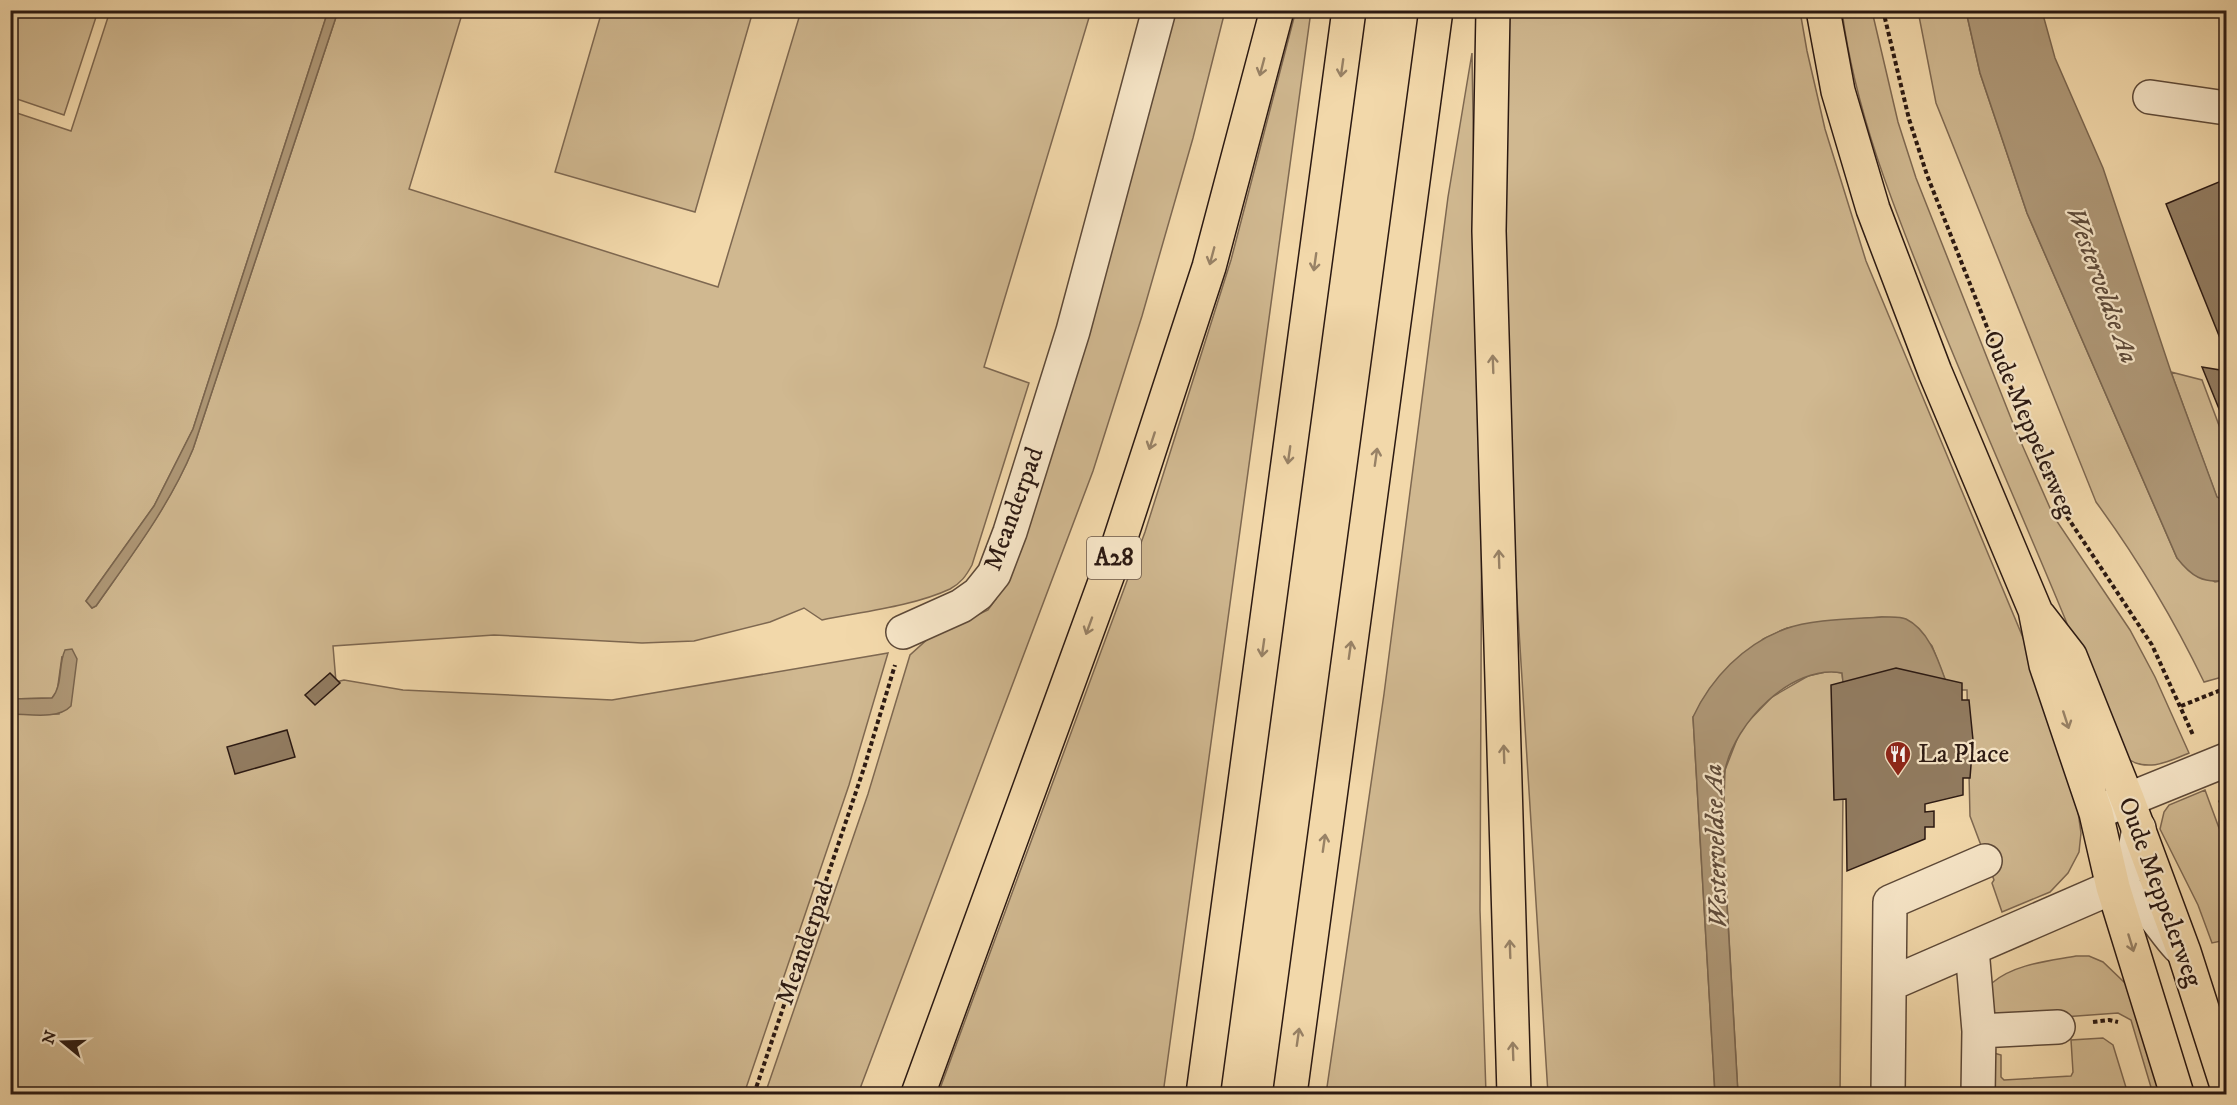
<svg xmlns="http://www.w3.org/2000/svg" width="2237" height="1105" font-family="'IM FELL DW Pica',serif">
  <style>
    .green { fill: #d0b890; stroke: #7e6851; stroke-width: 1.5 }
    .water { fill: #ae9776; stroke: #7a654e; stroke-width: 1.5 }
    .building { fill: #927c61; stroke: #2b1912; stroke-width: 1.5 }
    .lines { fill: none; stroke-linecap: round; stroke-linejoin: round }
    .minor-casing { stroke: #5d4938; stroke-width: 36 }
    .major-casing { stroke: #2b1912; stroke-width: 36 }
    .highway-casing { stroke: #2b1912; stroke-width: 36 }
    .path { stroke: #2b1912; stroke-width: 4; stroke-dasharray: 4.5 3; stroke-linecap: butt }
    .minor { stroke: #f7e6c8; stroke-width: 33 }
    .major { stroke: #f2d8aa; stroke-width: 33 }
    .highway { stroke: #f2d8aa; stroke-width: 33 }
    .oneway { stroke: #988266 }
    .labels { text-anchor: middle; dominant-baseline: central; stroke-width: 4.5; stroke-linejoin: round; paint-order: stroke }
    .shield { fill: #f7e6c8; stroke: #685649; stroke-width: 1.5 }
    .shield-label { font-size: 24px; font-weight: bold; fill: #2b1912 }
    .street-label { font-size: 26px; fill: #2b1912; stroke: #f7e6c8 }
    .poi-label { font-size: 26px; fill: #2b1912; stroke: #f7e6c8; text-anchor: start }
    .water-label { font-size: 27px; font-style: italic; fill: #5f4b3a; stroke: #f7e6c8 }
  </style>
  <rect width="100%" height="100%" fill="#f2d8aa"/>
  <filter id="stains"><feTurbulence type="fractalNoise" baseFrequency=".00333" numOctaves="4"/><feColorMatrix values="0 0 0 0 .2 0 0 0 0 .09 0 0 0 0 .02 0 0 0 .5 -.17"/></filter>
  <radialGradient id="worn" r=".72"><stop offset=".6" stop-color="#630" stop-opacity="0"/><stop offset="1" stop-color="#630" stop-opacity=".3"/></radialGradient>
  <!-- green -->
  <path class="green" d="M11,10L98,11L64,115L11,97Z
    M1296,10L1311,11L1163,1094H938L1145,532L1231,260Z
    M110,11H328L193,429L154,506L86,601L92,608L96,606C131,556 169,506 193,449L338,11H463L409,189L718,287L801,11H1091L984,367L1029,383L972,565C966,576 961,583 950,589C914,606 861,612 822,620L804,608L770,622L694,641L642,643L494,635L333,646L336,682L344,680L403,690L612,700L888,653L849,785L744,1094H11L10,714H59L62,656L57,692L52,698L11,699V111L71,131Z
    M602,11H753L695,212L555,172Z
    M1171,11H1225L1193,138L1142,316L1093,471L858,1094H765L868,794L910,655L930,637L988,610L996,599L1012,554Z
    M1505,11H1800L1807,51L1825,129L1866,261L2039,676L2064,753L2078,812L2081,833L2079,852L2068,873L2050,892L2002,912L1992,883L1994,880L1970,816L1967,690H1949L1932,646L1905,619L1882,617L1835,621L1787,628L1763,639L1693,717L1715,1094H1548L1514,551L1501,86Z
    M1842,11H1872L1898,122L1916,178L2016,431L2054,517L2130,630L2155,677L2189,753C2168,762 2146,773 2125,757C2107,744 2077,648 2066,621C2021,512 1973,405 1929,295C1892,203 1855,110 1842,11Z
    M1918,11H1966L1980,73L2027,213L2177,558L2215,582L2226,580V676L2204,682C2174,620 2137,558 2096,502L1936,103Z
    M1472,53L1477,367L1482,452L1480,910L1486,1094H1326L1384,694L1448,197Z
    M2171,372L2202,380L2226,444V502L2217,498Z
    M1830,671L1842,673L1844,692L1840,1094H1738L1723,833L1725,770L1741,729L1772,697L1808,676Z
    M2205,790L2226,847V940L2212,943L2198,905L2160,829L2164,812L2169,805Z
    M2076,956H2089L2103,962L2126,984L2164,1094H2153L2131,1020L2118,1013L2063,1017L1996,1016L1992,1013V983C2014,964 2049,961 2076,956Z
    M2103,1038L2113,1045L2128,1094H2093L2083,1089L2074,1088L1992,1094L1994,1053L2001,1055V1077L2004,1080L2071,1076L2073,1072L2071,1040Z"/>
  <!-- water -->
  <path class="water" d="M328,11H338L193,449C169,507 131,556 96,606L92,608L86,601L154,506L193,429Z
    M1966,11H2042L2055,58L2103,168L2171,372L2217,497L2226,502V580C2203,584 2191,576 2177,558L2027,213L1980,73Z
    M1882,617C1889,617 1900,616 1906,619C1931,631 1940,666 1949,690L1844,691L1842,673C1791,664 1735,723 1725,770C1718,801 1724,855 1726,889C1730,957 1734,1026 1738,1094H1715L1693,717C1711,678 1744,644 1785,629C1812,619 1853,619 1882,617Z
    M72,649L77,659L71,706C58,720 28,714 11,714V699L52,698C63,685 58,665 65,650Z"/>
  <!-- building -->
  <path class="building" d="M2226,179V353L2166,204Z
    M2202,367L2226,371V426Z
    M1896,668L1962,683V700H1969L1973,740L1970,778H1963V795L1925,804V812L1934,811V827H1925V839L1847,871L1846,799L1834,800L1831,685Z
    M330,673L340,683L315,705L305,695Z
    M287,730L295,757L235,774L227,747Z"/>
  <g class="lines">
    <!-- minor casing -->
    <g class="minor-casing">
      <path id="minor" d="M2150,97L2226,108
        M903,632L961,606L978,594L994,574L1010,532L1073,331L1159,10
        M2100,811L2226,760
        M2113,887C2147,895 2157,924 2179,947
        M1972,949L1979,1031L1978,1094
        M1890,984L2113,887C2132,871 2135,851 2139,828
        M1979,1031L2058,1027
        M1888,1094L1890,902L1985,861"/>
    </g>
    <!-- major casing -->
    <g class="major-casing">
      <path id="major" d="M1823,10L1838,91L1873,209L1935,372L2035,610L2046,665L2096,813L2113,887L2177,1094
        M2039,616L2070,656L2128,801L2184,952L2226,1083"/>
    </g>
    <!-- highway casing -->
    <g class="highway-casing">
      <path id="highway" d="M1493,10L1489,231L1514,1094
        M918,1094L1117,549L1209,267L1277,10
        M1203,1094L1349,10
        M1290,1094L1436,10"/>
    </g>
    <!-- path -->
    <path class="path" d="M1883,10L1909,119L1927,175L2026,426L2064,512L2152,645L2193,735
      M2181,706L2226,688
      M2220,800L2226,816
      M2093,1022L2109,1020L2118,1022
      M754,1094L864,768L895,665"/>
    <!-- minor -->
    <use href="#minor" class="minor"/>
    <!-- major -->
    <use href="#major" class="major"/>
    <!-- highway -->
    <use href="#highway" class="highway"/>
  </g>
  <!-- one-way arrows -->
  <defs><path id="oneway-shaft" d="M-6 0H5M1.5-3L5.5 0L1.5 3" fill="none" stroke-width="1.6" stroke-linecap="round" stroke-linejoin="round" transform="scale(1.5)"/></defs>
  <g class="oneway">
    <use href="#oneway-shaft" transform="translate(1262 67) rotate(105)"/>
    <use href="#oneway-shaft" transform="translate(1342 68) rotate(98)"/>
    <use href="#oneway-shaft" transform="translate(1212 256) rotate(105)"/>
    <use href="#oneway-shaft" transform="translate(1315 262) rotate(98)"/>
    <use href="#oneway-shaft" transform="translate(1493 364) rotate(-92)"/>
    <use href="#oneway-shaft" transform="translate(1152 441) rotate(108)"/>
    <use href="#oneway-shaft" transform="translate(1289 455) rotate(98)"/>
    <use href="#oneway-shaft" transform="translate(1376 457) rotate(-82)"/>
    <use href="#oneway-shaft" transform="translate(1499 559) rotate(-92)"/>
    <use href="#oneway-shaft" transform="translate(1089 626) rotate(110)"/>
    <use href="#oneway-shaft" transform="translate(1263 648) rotate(98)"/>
    <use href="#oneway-shaft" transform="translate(1350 650) rotate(-82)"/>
    <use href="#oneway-shaft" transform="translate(2066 720) rotate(72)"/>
    <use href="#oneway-shaft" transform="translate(1504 754) rotate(-92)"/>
    <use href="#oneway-shaft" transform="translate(1324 843) rotate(-82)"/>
    <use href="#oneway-shaft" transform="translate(2131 943) rotate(73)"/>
    <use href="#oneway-shaft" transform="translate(1510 949) rotate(-92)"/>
    <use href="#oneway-shaft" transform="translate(1298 1037) rotate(-82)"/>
    <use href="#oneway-shaft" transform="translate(1513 1051) rotate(-92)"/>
  </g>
  <!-- icons -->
  <defs>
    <g id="restaurant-pin" transform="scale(1.35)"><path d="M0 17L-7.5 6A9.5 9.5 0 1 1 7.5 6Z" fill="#8f2418" stroke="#f7e6c8"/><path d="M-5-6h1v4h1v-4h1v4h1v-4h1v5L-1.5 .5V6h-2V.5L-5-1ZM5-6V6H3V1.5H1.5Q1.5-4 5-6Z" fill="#fff"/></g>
  </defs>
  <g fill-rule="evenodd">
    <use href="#restaurant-pin" x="1898" y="754"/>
  </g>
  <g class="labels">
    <!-- shield labels -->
    <rect class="shield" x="1087" y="537" width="54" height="42" rx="4.5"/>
    <g class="shield-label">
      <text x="1114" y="558">A28</text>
    </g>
    <!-- street labels -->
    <g class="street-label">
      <text transform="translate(2029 424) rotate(67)">Oude Meppelerweg</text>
      <text transform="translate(1014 509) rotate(-70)">Meanderpad</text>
      <text transform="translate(2160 892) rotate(70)">Oude Meppelerweg</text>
      <text transform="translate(805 943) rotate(-71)">Meanderpad</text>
    </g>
    <!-- poi labels -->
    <g class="poi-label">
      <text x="1918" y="754">La Place</text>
    </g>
    <!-- water labels -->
    <g class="water-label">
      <text transform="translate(2102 285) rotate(70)">Westerveldse Aa</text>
      <text transform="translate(1716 846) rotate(-92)">Westerveldse Aa</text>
    </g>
  </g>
  <!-- margin -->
  <rect width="2237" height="1105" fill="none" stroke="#f2d8aa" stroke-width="36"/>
  <rect x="12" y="12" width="2213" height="1081" fill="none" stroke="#2b1912" stroke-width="3"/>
  <rect x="18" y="18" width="2201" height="1069" fill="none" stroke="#2b1912" stroke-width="1.5"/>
  <!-- north arrow -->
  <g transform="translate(63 1042) rotate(289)" stroke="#f7e6c8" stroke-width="4.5" paint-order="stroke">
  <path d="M0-4.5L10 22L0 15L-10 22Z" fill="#2b1912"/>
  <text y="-9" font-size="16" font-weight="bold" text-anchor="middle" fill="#2b1912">N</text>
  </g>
  <rect width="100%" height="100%" filter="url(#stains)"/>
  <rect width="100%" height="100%" fill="url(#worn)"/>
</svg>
